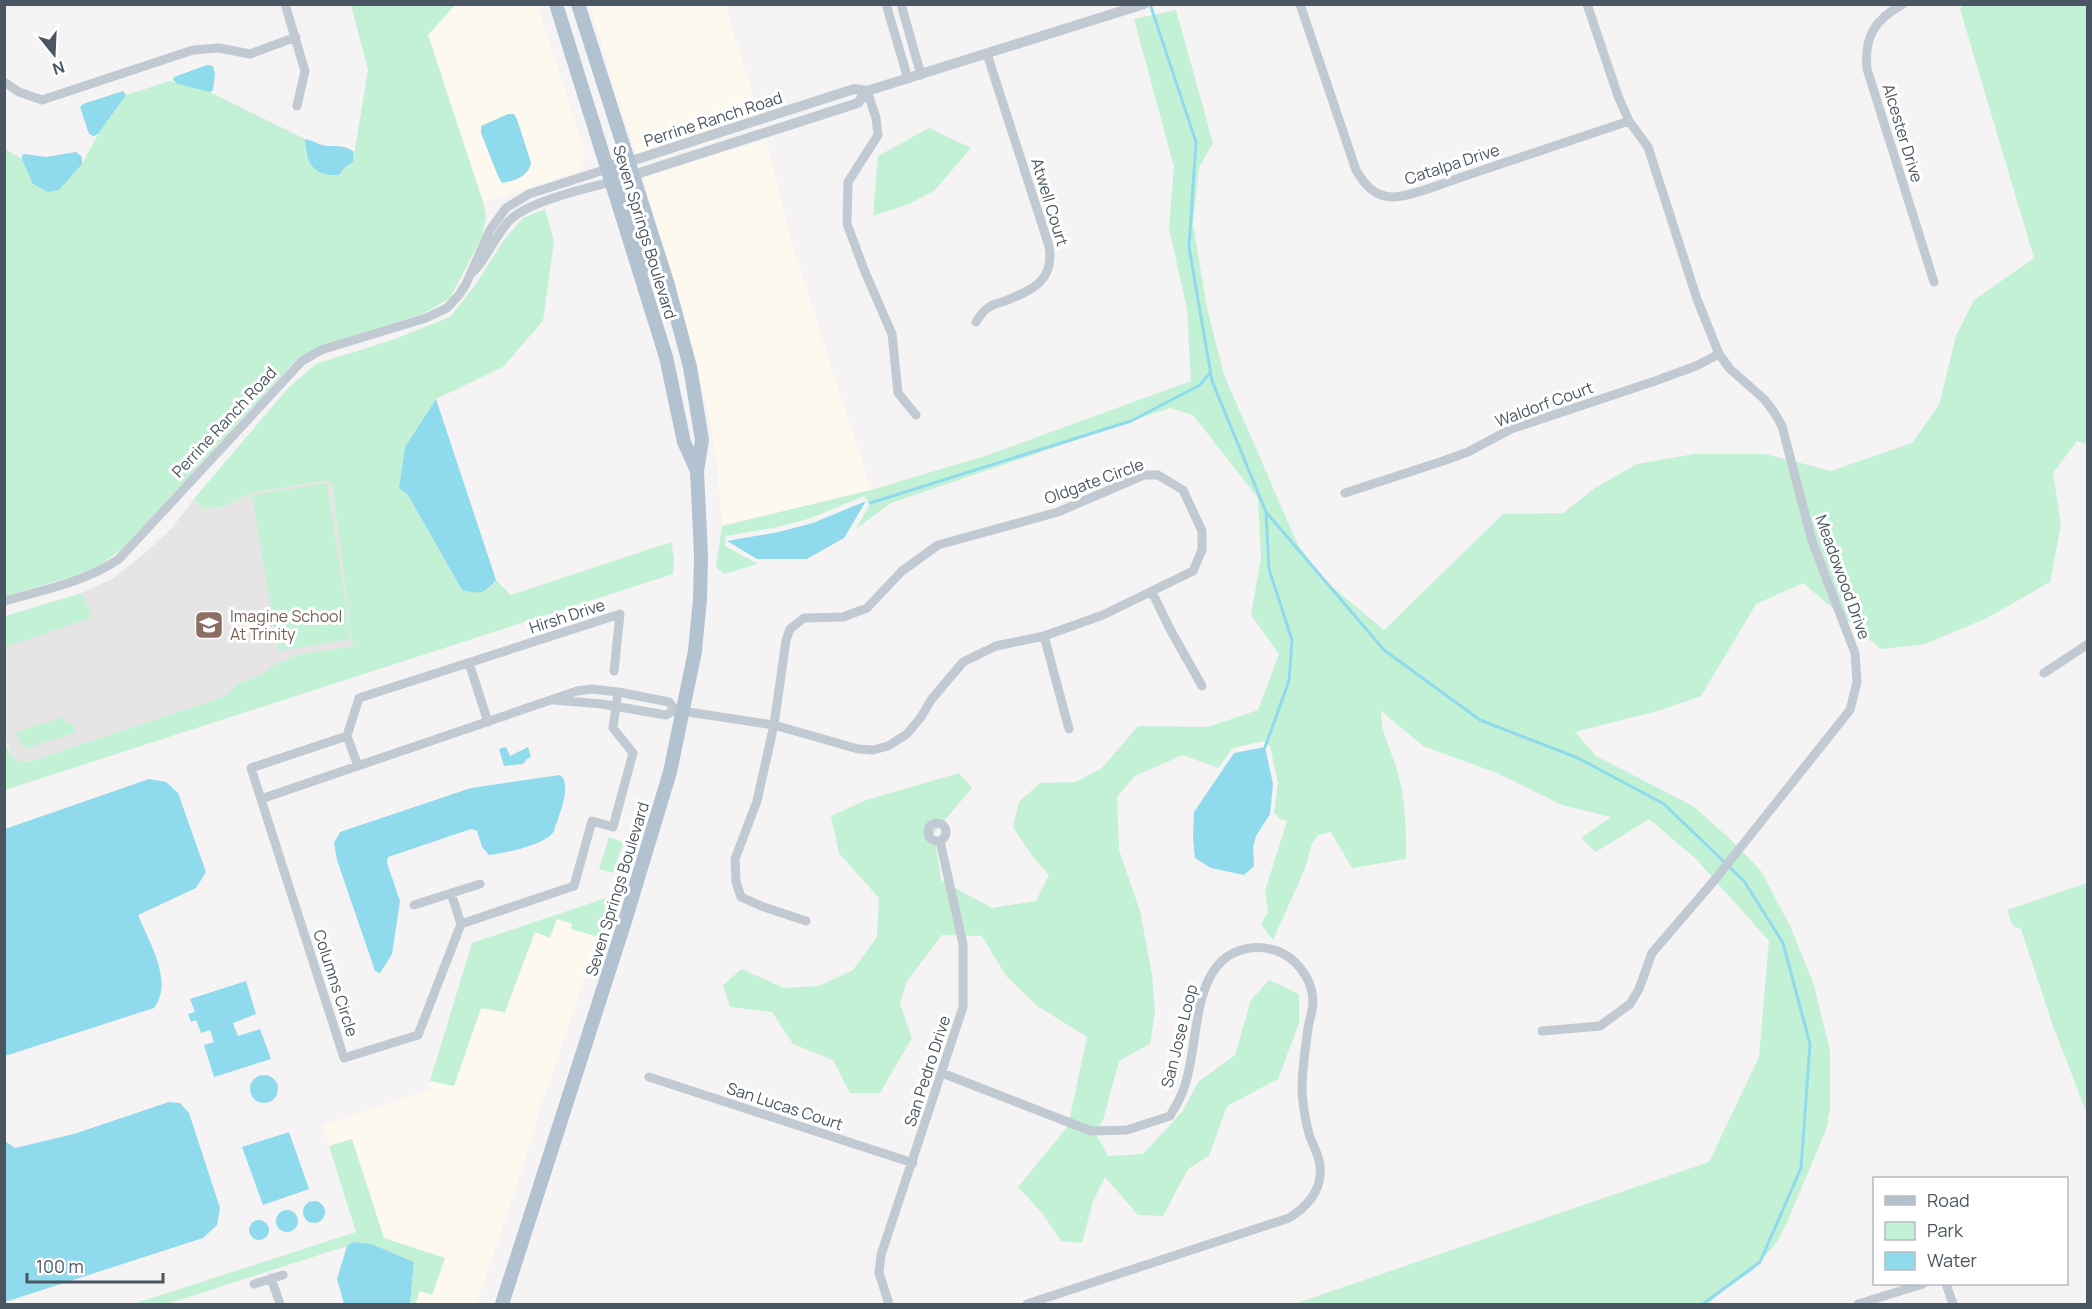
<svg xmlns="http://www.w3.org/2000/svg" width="2092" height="1309" font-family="Manrope,sans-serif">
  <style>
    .commercial { fill: #fdf9ef }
    .education { fill: #e6e4e5 }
    .green { fill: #c3f1d5 }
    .water { fill: #90daee }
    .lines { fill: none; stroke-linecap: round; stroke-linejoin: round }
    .stream { stroke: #90daee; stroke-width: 3 }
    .minor { stroke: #c1cad2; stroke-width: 9 }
    .tertiary { stroke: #c1cad2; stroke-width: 10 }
    .primary { stroke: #b3c2d1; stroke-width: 14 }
    .labels { text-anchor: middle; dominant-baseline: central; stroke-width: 6; stroke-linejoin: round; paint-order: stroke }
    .street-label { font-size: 16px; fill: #4a5661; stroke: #fff }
    .education-label { font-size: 16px; fill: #785e54; stroke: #fff; text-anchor: start }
  </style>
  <rect width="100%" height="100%" fill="#f5f3f3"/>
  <!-- commercial -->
  <path class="commercial" d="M455,5H537L586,155L579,171L483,202L428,34Z
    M589,5H725L759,115L636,154Z
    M766,139L792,244L871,490L722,526L717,459L704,394L684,316L643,178Z
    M557,918L573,924L571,929L599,937L538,1114L526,1158L477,1304H415L420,1291L432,1294L445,1258L384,1238L352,1139L329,1146L322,1125L428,1090L430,1081L454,1085L481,1008L488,1010L525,954L535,932Z"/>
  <!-- education -->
  <path class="education" d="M325,481L332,483L354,646L301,654L275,664L260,676L238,683L225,696L29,762H21L13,758L5,739L4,647L92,617L82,593L112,579L145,553L173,527L193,500L196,501L203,509L225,506L250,493Z"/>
  <!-- green -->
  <path class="green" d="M1963,4L2087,5V445L2077,441L2053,473L2061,525L2050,582L1987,618L1925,644L1881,649L1803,583L1756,604L1701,696L1661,710L1575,732L1596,756L1693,806L1729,838L1761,871L1790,926L1814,985L1830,1051V1110L1826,1130L1788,1220L1777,1242L1752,1271L1725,1289L1708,1304H1294L1709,1162L1759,1057L1769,941L1696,859L1649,819L1596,852L1581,838L1611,817L1562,805L1497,773L1423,746L1381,711C1380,734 1393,752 1398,774C1406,801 1406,831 1406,859L1352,868L1331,832L1318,835L1312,844L1304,871L1273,940L1261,924L1268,912L1265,891L1287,821L1280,819L1274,813L1278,783L1270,746L1264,741L1233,748L1218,768L1183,755L1135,776L1117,797L1119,850L1140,911L1152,975L1155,1013L1150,1044L1119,1061L1103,1120L1095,1132L1108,1156L1143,1154L1183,1111L1198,1082L1235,1055L1251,1000L1269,980L1299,994V1023L1278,1079L1227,1106L1209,1156L1188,1169L1163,1216L1138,1215L1105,1177L1093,1201L1082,1243L1061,1241L1042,1213L1018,1187L1068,1126L1087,1037L1036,1005L1006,976L982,936L942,935L907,981L900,1003L912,1038L880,1093H850L833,1060L793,1044L772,1012L730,1007L723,985L742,969L784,988L819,986L853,970L877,937L879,898L839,853L831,816L866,800L959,773L972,788L934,833L941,880L992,908L1036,901L1049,875L1033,857L1013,827L1019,802L1040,783L1076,782L1102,768L1138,726L1208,727L1258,710L1279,654L1251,615L1261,557L1258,498L1193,415L1170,408L891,503L856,529L870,504L864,496L811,518L778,527L726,536L725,546L758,564L724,574L716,567L722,526L871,490L985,456L1191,381L1187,309L1169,228L1174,167L1134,19L1176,10L1213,143L1199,168L1193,224L1207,308L1224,375L1298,545L1324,580L1384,630L1503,514L1563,513L1595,488L1637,464L1694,454H1765L1831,471L1912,443L1939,405L1956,336L1974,300L2034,258L1960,9Z
    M351,5H455L428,35L483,202L486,216L482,237L450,298L425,313L345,338L299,357L121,550L98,566L74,576L5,596V149L22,159L27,169L82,164L100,131L126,95L170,81L208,91L305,139L306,156L344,168L353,162L368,70Z
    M929,128L971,148L935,190L909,204L873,216L878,156Z
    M545,209L554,241L543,321L503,367L436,399L405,447L399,488L408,495L462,590H488L496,580L511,595L671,542L674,558L673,574L5,790L4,739C9,753 13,763 29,762L225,696L238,683L260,676L275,664L301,654L353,646L332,483L324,481L250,493L225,506L203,509L196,501L193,500L288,388L316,364L392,340L450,317L476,284L504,240L523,218Z
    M327,483L351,639L278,651L252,495Z
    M82,593L93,617L5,647V616Z
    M63,717L65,723L73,724L76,732L28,748L21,744L16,732Z
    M609,837L622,842L623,844L613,873L599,869Z
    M2087,883H2088L2087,1114L2052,1023L2021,929L2013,926L2007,910Z
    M615,895L599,937L571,929L572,924L557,919L550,938L535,932L505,1012L481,1008L454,1086L430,1081L472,943Z
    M352,1139L384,1238L445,1258L432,1295L420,1291L415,1304H410L414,1262L353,1242L347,1246L167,1304H133L356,1232L329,1146Z"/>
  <!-- water -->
  <path class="water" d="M207,65L213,66L215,74L213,90L210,92L178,84L173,80L174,77Z
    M123,91L126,95L98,134L94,136L89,134L80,107L83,104Z
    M508,114H514L517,119L531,163C529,176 515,181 502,183L498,176L481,133V126Z
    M305,139C311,140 314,142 319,144C332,149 341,142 354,152L353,162L344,168L339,175C312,176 306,163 305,139Z
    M76,152L82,157V164L59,190L48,192L33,184L22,159V155L25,154L46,157Z
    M436,399L496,580C484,595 479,594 462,590L408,495L399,488L405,447Z
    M866,501L844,538L807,559H757L727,541L779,532L813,523Z
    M506,747L510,756L528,747L531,757L527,759L523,764L504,766L499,749Z
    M1265,747L1273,784L1270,814L1256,836L1253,847L1254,866L1244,875L1211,868L1195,858L1193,839L1194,812L1234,753Z
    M560,775C573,785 558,817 554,831C547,845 504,853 489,855L482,847L477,831L471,829L388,857L387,863L400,901L392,954L380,973L375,971L337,860L334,843L340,832L471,788Z
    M149,779L166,782L178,793L206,872L196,888L138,915C149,942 174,981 154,1008L5,1056V829Z
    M246,981L256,1014L233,1023L238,1036L260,1029L271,1059L214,1077L204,1045L214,1042L210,1030L201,1033L196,1020L191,1022L188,1014L195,1012L190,999Z
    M250 1089a14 14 0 1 1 28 0a14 14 0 1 1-28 0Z
    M169,1102L180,1103L189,1113L220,1208L217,1225L203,1238L5,1302V1141L15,1148L74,1134Z
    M289,1132L309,1189L263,1205L242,1147Z
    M303 1212a11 11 0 1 1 22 0a11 11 0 1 1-22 0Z
    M276 1221a11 11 0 1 1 22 0a11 11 0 1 1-22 0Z
    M249 1230a10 10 0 1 1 20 0a10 10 0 1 1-20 0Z
    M353,1242L371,1244L414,1262L410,1304H344L337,1279L347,1246Z"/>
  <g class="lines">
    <!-- stream -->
    <path class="stream" d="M1150,4L1196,142L1189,247L1212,381L1266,512L1384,650L1480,720L1578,758L1664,804L1744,881L1783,943L1810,1044L1801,1168L1760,1262L1703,1304
      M870,503L1131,421L1200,385L1210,373
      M1265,747L1289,681L1292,640L1269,569L1266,513"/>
    <!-- minor -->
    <path class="minor" d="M285,4L305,71L297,106
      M886,4L908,79
      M901,4L921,75
      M1300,4L1356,170C1364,184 1374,196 1391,197C1408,198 1444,183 1462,177C1517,158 1573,140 1629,121
      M1903,4C1874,20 1864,37 1867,69L1934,282
      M4,82L19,92L42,100L193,50L219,48L250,54L296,37
      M867,91L876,118L878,135L848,182L847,224L865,272L892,334L898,393L916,415
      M473,272C487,258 494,238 508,222C526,202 584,189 611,182
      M976,322C979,317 983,311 988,308C992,304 1000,303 1005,301C1033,290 1055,280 1049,246L987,54
      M1345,493L1443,461L1468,452L1511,429L1655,381L1696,366L1719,354
      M1152,592L1170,629L1202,686
      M4,601C44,590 85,582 119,559L302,361L321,350L426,318L447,308L459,295L466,284L490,230L506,208L529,194L607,169
      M1044,636L1069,729
      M469,663L488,722
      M2044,673L2088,644
      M554,700L602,704L666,715L675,710L774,725L858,749L873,750L888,746L907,734L921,717L931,700L963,662L996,646L1044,636L1103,615L1193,571L1202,550V531L1183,490L1158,475H1144L1058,512L938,545L902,571L867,608L843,617L804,618L790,629L786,640L774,725L757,801L735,859L736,882L741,897L761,906L806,921
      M347,736L359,698L620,614L614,671
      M358,766L347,736L251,768L344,1058L418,1035L461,924L574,886L592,821L613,827L633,753L613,728L618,692
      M261,799L577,691L592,689L618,692L669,702L675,710
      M928 832a9 9 0 1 1 18 0a9 9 0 1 1-18 0Z
      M451,893L461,924
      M414,905L480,884
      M1542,1031L1600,1026L1630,1004L1639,989L1652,953L1713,882L1850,710L1857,682L1855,653L1812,541L1782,426L1774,412L1764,399L1730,369L1719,354L1697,299L1648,147L1629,121L1618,96L1587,4
      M942,1073L1091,1131L1127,1130L1170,1116C1175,1107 1181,1098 1184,1088C1198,1050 1192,987 1223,960C1235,949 1255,945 1270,949C1294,954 1313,978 1313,1002C1313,1011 1309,1020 1308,1029C1305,1049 1302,1072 1302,1092C1303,1105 1306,1124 1310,1137C1315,1150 1322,1161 1320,1176C1318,1195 1305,1208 1289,1218L1027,1304
      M649,1077L913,1163
      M271,1278L280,1304
      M254,1284L283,1275
      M1946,1284L1953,1304
      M889,1304L879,1273L881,1255L963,1007V944L940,841
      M1858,1304L1923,1284"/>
    <!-- tertiary -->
    <path class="tertiary" d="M622,164L854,89L867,91L1144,4
      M627,177L858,103L867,91"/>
    <!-- primary -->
    <path class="primary" d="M556,4L666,357L684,442L697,471
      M616,166L648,262L661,280L667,284
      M502,1304L625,921L670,772L695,651L700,599L701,555L697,471L702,440L690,367L668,285L578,4"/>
  </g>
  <!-- icons -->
  <defs>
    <g id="school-square" transform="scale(1.5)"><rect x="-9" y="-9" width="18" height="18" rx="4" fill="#8d6e63" stroke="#fff"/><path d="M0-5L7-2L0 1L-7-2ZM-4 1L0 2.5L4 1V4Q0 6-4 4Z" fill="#fff"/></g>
  </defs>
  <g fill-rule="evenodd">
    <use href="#school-square" x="209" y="625"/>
  </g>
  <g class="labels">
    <!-- street labels -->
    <g class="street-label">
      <text transform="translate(713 119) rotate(-18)">Perrine Ranch Road</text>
      <text transform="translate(1903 133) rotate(73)">Alcester Drive</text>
      <text transform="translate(1452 164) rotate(-18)">Catalpa Drive</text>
      <text transform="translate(1050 202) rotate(73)">Atwell Court</text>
      <text transform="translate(645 232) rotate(73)">Seven Springs Boulevard</text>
      <text transform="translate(1544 404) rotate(-20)">Waldorf Court</text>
      <text transform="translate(224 422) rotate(-47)">Perrine Ranch Road</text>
      <text transform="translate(1094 481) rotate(-20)">Oldgate Circle</text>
      <text transform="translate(1843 577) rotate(70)">Meadowood Drive</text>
      <text transform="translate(567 616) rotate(-18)">Hirsh Drive</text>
      <text transform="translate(617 889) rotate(-73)">Seven Springs Boulevard</text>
      <text transform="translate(336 983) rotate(72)">Columns Circle</text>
      <text transform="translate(1179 1036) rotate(-76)">San Jose Loop</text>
      <text transform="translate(927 1071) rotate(-72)">San Pedro Drive</text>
      <text transform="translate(785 1106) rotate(18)">San Lucas Court</text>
    </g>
    <!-- education labels -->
    <g class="education-label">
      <text x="230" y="616">Imagine School<tspan x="230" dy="18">At Trinity</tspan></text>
    </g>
  </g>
  <!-- border -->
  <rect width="2092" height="1309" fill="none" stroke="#4a5661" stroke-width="12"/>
  <!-- legend -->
  <rect x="1873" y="1177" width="195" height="108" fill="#ffffff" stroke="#b7bbc0" stroke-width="1.5"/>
  <rect x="1885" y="1196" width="30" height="9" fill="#b3c2d1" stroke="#b7bbc0" stroke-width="1.5"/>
  <text x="1927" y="1207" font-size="18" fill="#4a5661">Road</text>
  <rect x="1885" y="1222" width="30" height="18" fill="#c3f1d5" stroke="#b7bbc0" stroke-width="1.5"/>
  <text x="1927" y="1237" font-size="18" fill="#4a5661">Park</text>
  <rect x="1885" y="1252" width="30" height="18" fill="#90daee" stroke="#b7bbc0" stroke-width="1.5"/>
  <text x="1927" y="1267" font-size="18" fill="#4a5661">Water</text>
  <!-- north arrow -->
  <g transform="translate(54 54) rotate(162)" stroke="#ffffff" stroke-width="4.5" paint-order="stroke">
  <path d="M0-4.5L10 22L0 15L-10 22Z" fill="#4a5661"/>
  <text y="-9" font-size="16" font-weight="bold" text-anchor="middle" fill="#4a5661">N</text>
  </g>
  <!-- scale -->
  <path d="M27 1273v9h136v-9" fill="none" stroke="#4a5661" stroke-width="3"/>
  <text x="36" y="1273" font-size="18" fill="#4a5661" stroke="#ffffff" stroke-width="4.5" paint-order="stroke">100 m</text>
</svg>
